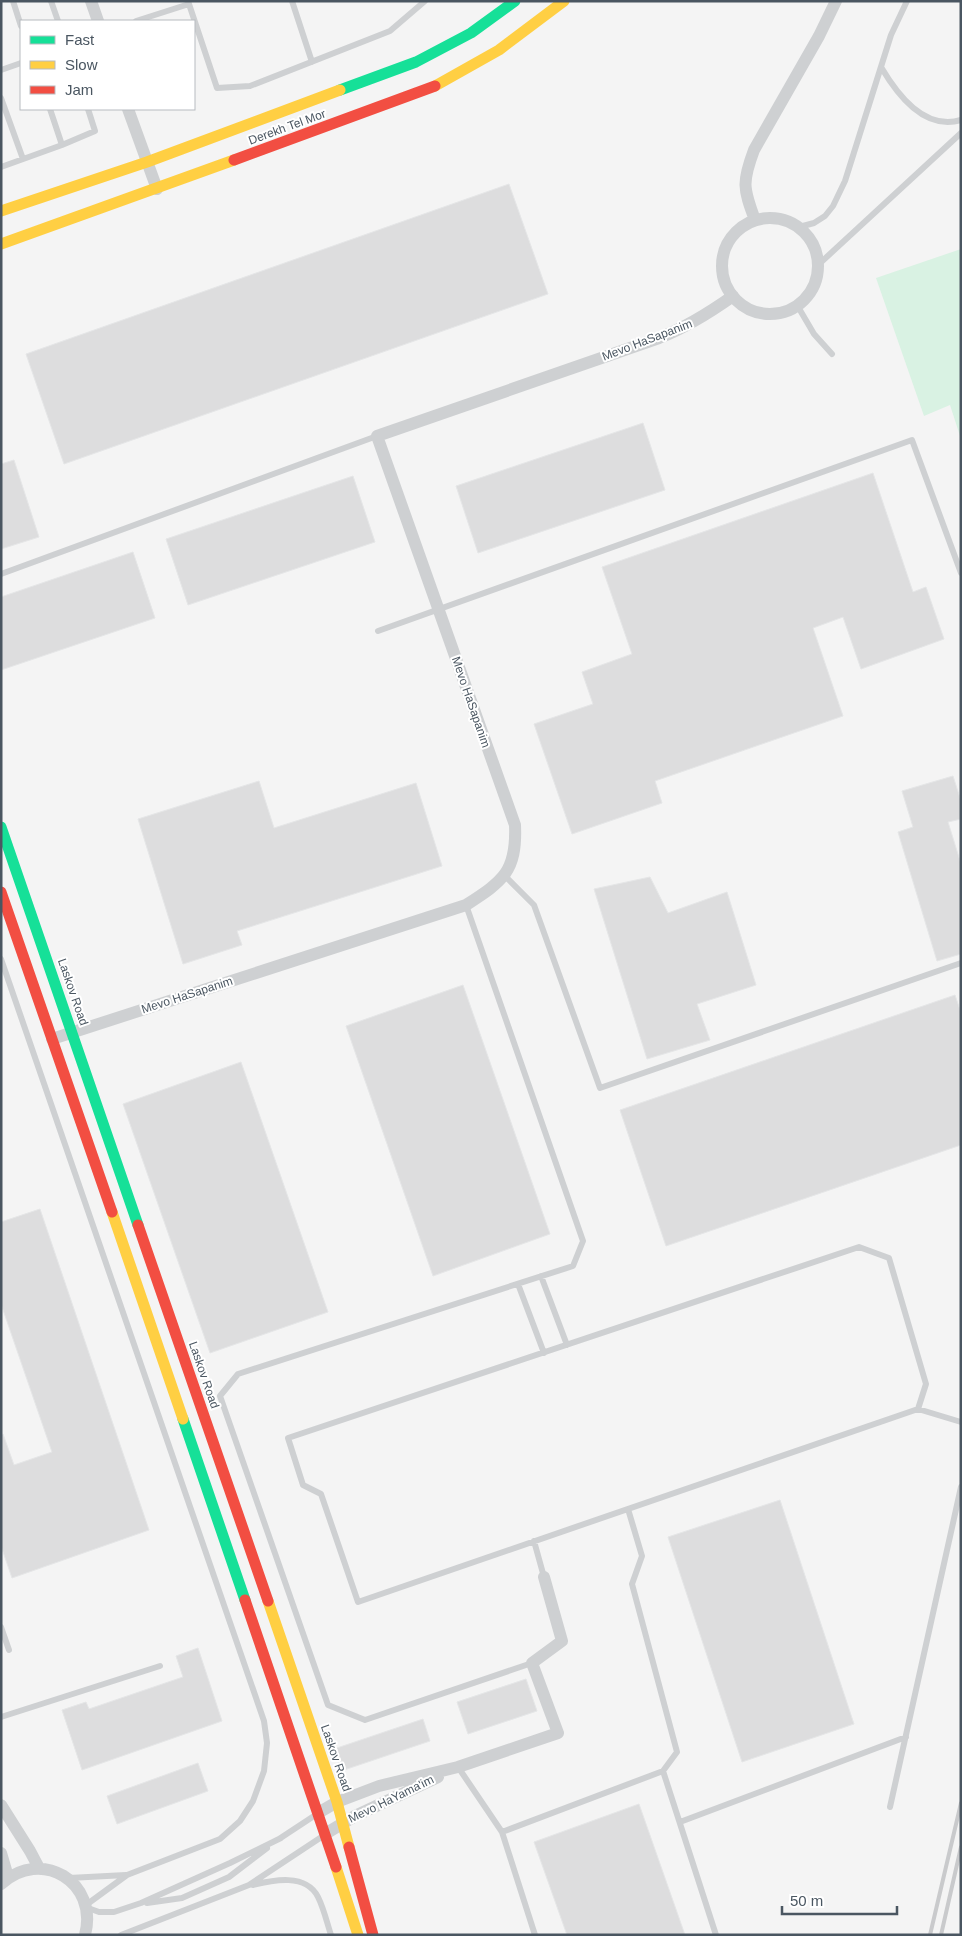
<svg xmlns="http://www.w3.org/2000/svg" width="962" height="1936" font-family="Arial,sans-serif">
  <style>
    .green { fill: #d9f2e3 }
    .building { fill: #ddddde; stroke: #e5e6e7 }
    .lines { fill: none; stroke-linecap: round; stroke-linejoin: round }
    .lane { stroke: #ced0d2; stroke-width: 6 }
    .street { stroke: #ced0d2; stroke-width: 12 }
    .fast { stroke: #16e098; stroke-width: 11 }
    .slow { stroke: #ffcf43; stroke-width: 11 }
    .jam { stroke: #f24e42; stroke-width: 11 }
    .rail { stroke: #c9cacc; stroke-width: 4 }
    .labels { text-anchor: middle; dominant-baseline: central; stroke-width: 4; stroke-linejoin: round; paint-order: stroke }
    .street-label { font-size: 12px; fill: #4a5661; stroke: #fff }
  </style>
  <rect width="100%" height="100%" fill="#f4f4f4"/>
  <!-- green -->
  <path class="green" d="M961,249V439L950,405L924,416L876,278Z"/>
  <!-- building -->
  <path class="building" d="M509,184L548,294L64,464L26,354Z
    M643,423L665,490L478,553L456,486Z
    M14,460L39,537L1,549V464Z
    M873,473L913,592L926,587L944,639L861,669L843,617L813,628L843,716L655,781L662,803L572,834L534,724L593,704L582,672L632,654L602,567Z
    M353,476L375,542L188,605L166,539Z
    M133,552L155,618L1,670V597Z
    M953,776L961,801V819L948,822L961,864V954L937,961L898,832L913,827L902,791Z
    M259,781L274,828L416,783L442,866L237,931L242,945L183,964L138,819Z
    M650,877L668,913L727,892L756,985L697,1004L710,1040L647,1059L594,889Z
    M463,985L550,1234L433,1276L346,1026Z
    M955,995L961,1013V1145L666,1246L620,1110Z
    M241,1062L328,1312L210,1353L123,1104Z
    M40,1209L149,1530L12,1578L1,1546V1435L3,1434L14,1465L52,1452L1,1304V1222Z
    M780,1500L854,1724L742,1762L668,1537Z
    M198,1648L222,1721L82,1770L62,1710L86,1702L89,1709L183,1677L176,1656Z
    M526,1679L537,1711L468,1734L457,1702Z
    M423,1719L430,1741L341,1771L334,1749Z
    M198,1763L208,1791L117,1824L107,1796Z
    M639,1804L685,1935H567L534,1842Z"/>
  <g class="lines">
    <!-- lane -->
    <path class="lane" d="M13,1L21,26
      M51,1L58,21
      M188,1L217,88L250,86L390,31L425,1
      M292,1L312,62
      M136,21L189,4
      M881,67C897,94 924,131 961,120
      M1,70L21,63
      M1,98L23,159
      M62,145L95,131L88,109
      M1,167L62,145L50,109
      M799,227L814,223L825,216L833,206L845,181L891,35L907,1
      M818,265L961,133
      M797,305L814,334L832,354
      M1,574L377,436
      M378,631L912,440L961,573
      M504,875L534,905L600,1088L961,963
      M466,905L583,1241L573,1266L238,1374L220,1396L328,1705L365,1720L532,1663
      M1,959L264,1721L267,1743L264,1771L253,1801L240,1821L220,1839L127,1875L86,1905
      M541,1276L567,1345
      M518,1284L544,1353
      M918,1409L926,1384L889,1258L859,1247L288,1438L303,1485L321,1494L358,1602L918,1409L961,1422
      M628,1509L642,1556L632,1584L677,1752L663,1771
      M534,1541L544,1577
      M1,1627L9,1650
      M1,1717L160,1666
      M458,1767L502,1832L535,1935
      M890,1807L961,1487
      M680,1822L906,1737
      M502,1832L663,1771L716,1935
      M279,1839L317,1814
      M69,1878L126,1875
      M253,1885C273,1880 306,1873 318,1897C324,1909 327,1923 331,1935
      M147,1903L182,1898L229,1877L267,1848
      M88,1908L99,1912H114L141,1903L230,1863L281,1838
      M121,1935L249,1885L323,1836"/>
    <!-- street -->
    <path class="street" d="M91,1L98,21
      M128,109L157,189
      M722 266a48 48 0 1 1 96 0a48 48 0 1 1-96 0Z
      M755,220C743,188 742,182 754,150L819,36L836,1
      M52,1039L466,905C503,881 517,872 515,825L377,436L659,338C687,327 709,313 733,296
      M1,1805L30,1851L39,1868
      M318,1813L337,1802L379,1786L458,1767L558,1733L532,1663L562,1641L544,1577
      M325,1834L355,1816L438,1777
      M1,1853L8,1877
      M1,1884C41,1847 99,1882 85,1935"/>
    <!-- fast -->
    <path class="fast" d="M340,90L416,62L471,33L515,1
      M1,827L138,1225
      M183,1419L245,1600"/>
    <!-- slow -->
    <path class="slow" d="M435,86L499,50L564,1
      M1,211L147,162L340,90
      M1,244L234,160
      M112,1212L183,1419
      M268,1601L337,1802L349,1847
      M336,1867L358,1935"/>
    <!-- jam -->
    <path class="jam" d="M234,160L435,86
      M1,892L112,1212
      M138,1225L268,1601
      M245,1600L336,1867
      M349,1847L373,1935"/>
    <!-- rail -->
    <path class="rail" d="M930,1935L961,1803
      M941,1935L961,1847"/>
  </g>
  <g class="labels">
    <!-- street labels -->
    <g class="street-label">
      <text transform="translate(287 127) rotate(-20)">Derekh Tel Mor</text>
      <text transform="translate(647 340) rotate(-21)">Mevo HaSapanim</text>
      <text transform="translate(471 702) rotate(71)">Mevo HaSapanim</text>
      <text transform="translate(73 992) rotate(71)">Laskov Road</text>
      <text transform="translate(187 995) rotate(-18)">Mevo HaSapanim</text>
      <text transform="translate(204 1375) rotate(71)">Laskov Road</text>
      <text transform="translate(336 1758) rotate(71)">Laskov Road</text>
      <text transform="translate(391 1799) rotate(-26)">Mevo HaYama'im</text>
    </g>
  </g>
  <!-- border -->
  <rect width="962" height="1936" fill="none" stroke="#4a5661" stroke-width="5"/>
  <!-- legend -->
  <rect x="20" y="20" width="175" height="90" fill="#ffffff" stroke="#b7bbc0"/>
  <rect x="30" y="36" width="25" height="8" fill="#16e098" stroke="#b7bbc0"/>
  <text x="65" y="45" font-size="15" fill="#4a5661">Fast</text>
  <rect x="30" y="61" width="25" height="8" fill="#ffcf43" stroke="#b7bbc0"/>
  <text x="65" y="70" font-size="15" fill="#4a5661">Slow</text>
  <rect x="30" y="86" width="25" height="8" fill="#f24e42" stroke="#b7bbc0"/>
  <text x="65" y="95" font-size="15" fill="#4a5661">Jam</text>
  <!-- scale -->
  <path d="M782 1906v8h115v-8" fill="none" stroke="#4a5661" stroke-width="2.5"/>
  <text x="790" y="1906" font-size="15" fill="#4a5661" stroke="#ffffff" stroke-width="4" paint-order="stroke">50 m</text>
</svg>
